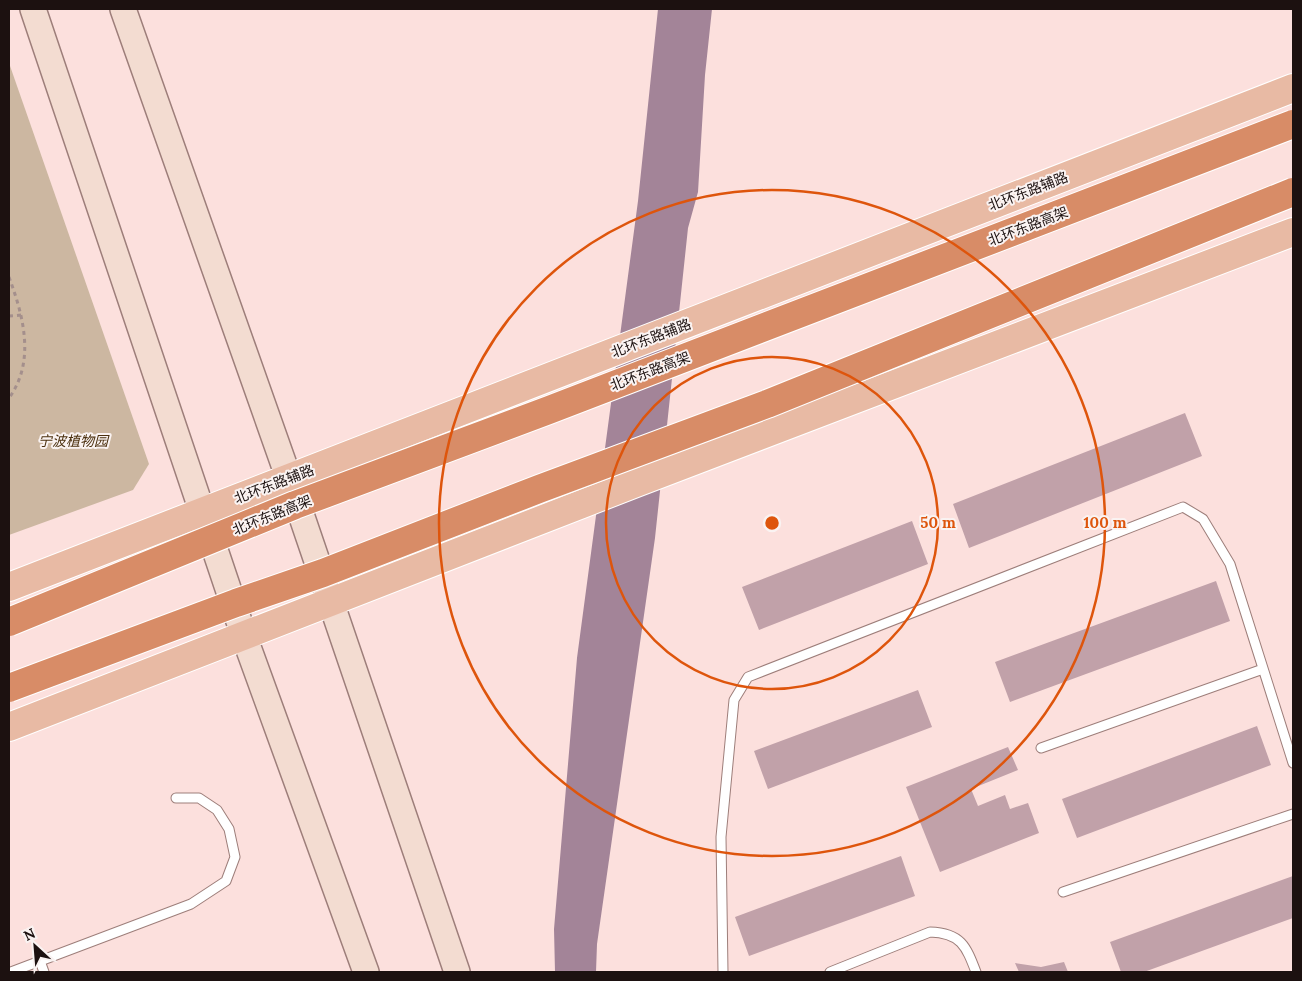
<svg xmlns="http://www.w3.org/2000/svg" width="1302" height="981" font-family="Lora,'Noto Sans SC',serif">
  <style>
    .green { fill: #ccb7a1 }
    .water { fill: #a38498 }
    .building { fill: #c1a1a9 }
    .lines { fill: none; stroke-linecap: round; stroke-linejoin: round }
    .lane-casing { stroke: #9d7e7a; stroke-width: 11 }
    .secondary-casing { stroke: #9d7e7a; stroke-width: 28 }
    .primary-casing { stroke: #fff; stroke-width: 30 }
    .path { stroke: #a48f8c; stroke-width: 3; stroke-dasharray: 4 4; stroke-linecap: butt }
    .lane { stroke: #fff; stroke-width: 9 }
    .secondary { stroke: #f3dcd1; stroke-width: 25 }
    .primary { stroke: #e8baa4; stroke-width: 28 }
    .highway-bridge-casing { stroke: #fff; stroke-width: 30; stroke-linecap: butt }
    .highway-bridge { stroke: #d88c67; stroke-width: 28 }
    .ring { fill: none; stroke: #de550c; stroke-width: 2.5 }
    .labels { text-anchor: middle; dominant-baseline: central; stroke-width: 4; stroke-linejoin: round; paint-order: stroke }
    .street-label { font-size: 14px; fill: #1c1110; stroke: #faf3f2 }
    .park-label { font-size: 14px; font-style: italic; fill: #4b300e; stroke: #faf3f2 }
    .centre { fill: #de550c; stroke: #faf3f2; stroke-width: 2.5 }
    .ring-label { font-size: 15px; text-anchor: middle; font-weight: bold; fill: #de550c; stroke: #faf3f2; stroke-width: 4; stroke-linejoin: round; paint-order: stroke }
  </style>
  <rect width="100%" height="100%" fill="#fce0dd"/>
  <!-- green -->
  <path class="green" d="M9,63L149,464L133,490L9,535Z"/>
  <!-- water -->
  <path class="water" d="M658,9H712L705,75L698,192L688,228L655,538L597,944L596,972H555L554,929L577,658L638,201Z"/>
  <!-- building -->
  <path class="building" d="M1185,413L1202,456L969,548L953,504Z
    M912,521L928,564L759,630L742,587Z
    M1216,581L1230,621L1010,702L995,662Z
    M918,690L932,727L768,789L754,751Z
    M1257,726L1271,765L1077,838L1062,799Z
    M1008,747L1018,770L971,789L978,806L1005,795L1010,809L1028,803L1039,833L940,872L906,787Z
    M901,856L915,896L749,956L735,917Z
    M1293,876V918L1144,972H1121L1110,942Z
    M1064,962L1068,972H1019L1015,963L1041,967Z"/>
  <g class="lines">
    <!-- lane casing -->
    <g class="lane-casing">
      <path id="lane" d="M1041,748L1263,669
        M1063,892L1293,814
        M40,961L44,972
        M11,972L191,904L226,881L235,857L229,829L217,810L199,798H176
        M723,972L721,837L734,700L748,677L1183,507L1203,519L1230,564L1293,763
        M830,972L930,932C961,933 966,946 976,972"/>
    </g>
    <!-- secondary casing -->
    <g class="secondary-casing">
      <path id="secondary" d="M33,9L244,636L366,972
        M123,9L289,479L457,972"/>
    </g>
    <!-- primary casing -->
    <g class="primary-casing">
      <path id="primary" d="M9,587L1293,88
        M9,727L636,483L1293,232"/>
    </g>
    <!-- path -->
    <path class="path" d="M9,277C23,315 36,361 9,398
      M9,316L22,315"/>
    <!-- lane -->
    <use href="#lane" class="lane"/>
    <!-- secondary -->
    <use href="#secondary" class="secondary"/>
    <!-- primary -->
    <use href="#primary" class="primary"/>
    <!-- highway-bridge casing -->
    <g class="highway-bridge-casing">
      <path id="highway-bridge" d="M9,622L295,505L549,410L1293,124
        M9,688L236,603L323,573L539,489L767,404L1293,192"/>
    </g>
    <!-- highway-bridge -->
    <use href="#highway-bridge" class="highway-bridge"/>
  </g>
  <!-- distance rings -->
  <g class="ring">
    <circle cx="772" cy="523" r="166"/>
    <circle cx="772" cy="523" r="333"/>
  </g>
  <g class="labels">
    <!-- street labels -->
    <g class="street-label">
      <text transform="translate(1028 191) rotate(-21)">北环东路辅路</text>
      <text transform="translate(1028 226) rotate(-21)">北环东路高架</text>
      <text transform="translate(651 338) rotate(-21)">北环东路辅路</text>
      <text transform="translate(650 371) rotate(-21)">北环东路高架</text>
      <text transform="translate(274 484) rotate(-21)">北环东路辅路</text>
      <text transform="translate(272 515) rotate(-22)">北环东路高架</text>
    </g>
    <!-- park labels -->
    <g class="park-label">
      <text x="73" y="441">宁波植物园</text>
    </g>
  </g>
  <circle cx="772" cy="523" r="8" class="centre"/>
  <g class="ring-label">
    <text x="938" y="528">50 m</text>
    <text x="1105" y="528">100 m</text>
  </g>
  <!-- border -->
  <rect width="1302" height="981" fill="none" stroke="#1c1110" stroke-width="20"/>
  <!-- north arrow -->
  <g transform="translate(35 946) rotate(334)" stroke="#faf3f2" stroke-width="4" paint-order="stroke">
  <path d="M0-4L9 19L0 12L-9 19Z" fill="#1c1110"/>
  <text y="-8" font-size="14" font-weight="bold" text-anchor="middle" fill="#1c1110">N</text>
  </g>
</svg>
